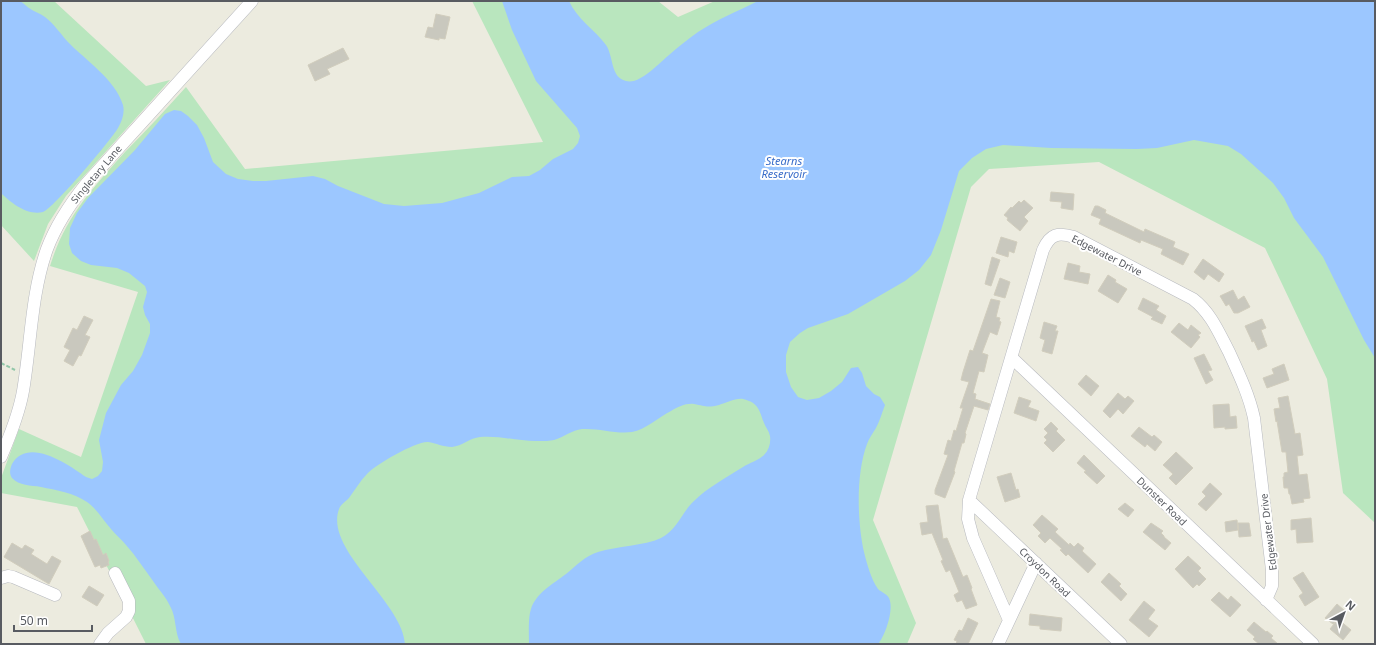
<svg xmlns="http://www.w3.org/2000/svg" width="1376" height="645" font-family="'Noto Sans',sans-serif">
  <style>
    .green { fill: #b9e6be }
    .water { fill: #9cc7ff }
    .building { fill: #c9c8be; stroke: #d1cdbd }
    .lines { fill: none; stroke-linecap: round; stroke-linejoin: round }
    .minor-casing { stroke: #b7b9bf; stroke-width: 13 }
    .path { stroke: #92c7a8; stroke-width: 2; stroke-dasharray: 4 2; stroke-linecap: butt }
    .minor { stroke: #fff; stroke-width: 12 }
    .labels { text-anchor: middle; dominant-baseline: central; stroke-width: 4; stroke-linejoin: round; paint-order: stroke }
    .street-label { font-size: 10px; fill: #585b61; stroke: #fff }
    .water-label { font-size: 11px; font-style: italic; fill: #386cc9; stroke: #fff }
  </style>
  <rect width="100%" height="100%" fill="#ecebdf"/>
  <!-- green -->
  <path class="green" d="M1,1H54L146,86L170,80L66,196L48,224L34,261L1,225Z
    M472,1H658L678,17L715,1H1375V523L1343,493L1327,379L1265,248L1099,162L989,169L971,187L873,520L916,623L907,644H146L77,507L1,493V478L19,429L81,457L138,292L50,266C65,217 92,189 125,152C146,131 166,109 186,87L245,169L543,142Z"/>
  <!-- water -->
  <path class="water" d="M1,1C6,1 14,0 19,1C23,2 26,6 29,8C34,12 40,13 45,17C54,24 60,33 67,41C85,60 115,79 123,105C125,113 122,121 118,128C111,140 53,209 43,212C28,216 11,203 1,193Z
    M502,1H569C577,19 595,30 606,45C614,57 610,77 626,81C640,85 659,63 669,55C678,47 688,39 698,32C716,20 738,11 758,1H1375V358L1364,340L1323,257L1294,218L1284,198L1273,183L1241,154L1228,146L1194,140L1157,148L1137,149L1051,148L1003,145L986,149L972,158L959,171L941,230L931,255L919,270L905,281L848,314L808,328L800,333L790,342L786,355V372L791,387L798,397L807,400L819,398L831,391L842,382L851,368L858,367L862,373L866,386L874,394L880,397L885,405C882,413 880,420 876,428C873,433 869,438 867,444C856,473 857,521 864,552C867,564 871,579 878,589C882,593 889,594 890,601C893,612 885,636 878,644H529C529,635 528,618 531,609C536,593 553,584 566,574C576,566 585,556 598,552C617,546 644,546 661,538C677,530 682,512 694,501C707,488 727,477 743,467C749,463 759,460 764,455C769,450 771,443 770,436C769,431 766,428 764,423C759,410 759,403 743,399C735,398 726,403 719,405C707,408 705,406 694,404C686,403 678,407 671,411C659,417 645,430 632,432C615,434 599,428 582,429C572,430 564,437 554,440C550,441 544,441 540,441C520,442 500,435 480,437C470,438 462,446 452,447C443,447 436,443 428,442C416,441 375,465 367,474C360,481 355,490 349,498C345,502 341,504 339,509C324,550 403,602 405,644H181C174,632 177,618 170,606C166,597 159,590 153,581C144,569 136,556 126,545C121,539 116,535 111,529C103,520 97,509 87,502C74,493 56,490 41,487C31,485 19,486 12,478C9,474 10,469 12,464C28,436 69,465 86,477L92,479L98,476L102,471L103,462L99,440L106,413L121,385L133,371L142,355L150,333V324L145,315L143,307L147,292L145,286L129,273L117,268L91,265L81,261L72,253L69,244L70,228L77,213L88,198L135,150L165,114L174,110L181,111L188,116L197,125L204,138L213,162L226,174L238,179L253,181H266L313,176L325,179L338,186L384,204L404,206L442,203L479,193L512,177L529,176L540,170L553,159L573,149L578,143L580,136L577,128L536,81L512,30Z"/>
  <!-- building -->
  <path class="building" d="M436,14L450,17L445,39L439,38V40L425,37L428,27L433,28Z
    M343,48L349,59L327,69L330,74L315,81L308,65Z
    M1051,192L1074,194L1073,210L1061,208L1062,202L1050,201Z
    M1024,200L1033,208L1024,217L1028,221L1020,231L1007,220L1008,218L1004,215L1011,207L1012,208L1019,201L1021,203Z
    M1095,206H1098L1106,210L1105,213L1144,232L1145,229L1175,242L1173,247L1189,254L1183,265L1161,254L1163,249L1141,240L1140,243L1099,224L1101,219L1091,215Z
    M1001,237L1017,242L1014,253L1009,251L1008,257L996,253Z
    M992,257L1000,260L991,286L985,284Z
    M1203,259L1224,274L1219,282L1208,274L1204,280L1194,272Z
    M1068,263L1080,266L1079,272L1090,274L1088,284L1064,279Z
    M1108,275L1116,280L1115,282L1127,289L1118,303L1098,291Z
    M1000,278L1010,282L1005,298L994,295Z
    M1233,290L1238,300L1244,296L1250,307L1238,313H1234L1229,304L1226,306L1220,296Z
    M1143,298L1159,306L1156,310L1166,316L1162,324L1151,319L1153,317L1138,309Z
    M991,299L1000,301L996,317L1000,318L999,321L1001,322L997,335L990,332L982,353L988,355L984,372L979,371L973,393L976,394L975,399L990,404L988,410L974,406L965,433L966,434L964,443H962L954,471L955,472L945,498L935,494V490L948,455L944,454L948,440L951,441L954,430L956,431L963,408H960L969,382L961,380L963,372L970,350L973,351Z
    M84,316L93,320L85,335L90,337L81,356L79,355L73,366L64,361L70,350L64,347L73,328L77,330Z
    M1262,319L1266,328L1261,330L1267,346L1258,350L1254,341L1252,342L1251,339L1245,326Z
    M1044,322L1057,326L1055,331H1058L1052,354L1042,351L1045,340L1040,338Z
    M1179,323L1188,330L1191,325L1201,333L1198,335L1200,337L1191,348L1171,332Z
    M1204,354L1212,370L1208,371L1213,380L1206,384L1194,358Z
    M1284,364L1289,380L1267,388L1263,378L1274,374L1272,369Z
    M1086,375L1099,386L1091,396L1078,384Z
    M1118,393L1125,399L1128,396L1134,401L1123,414L1118,409L1110,418L1103,411Z
    M1288,396L1295,434L1300,433L1303,455L1297,456L1299,475L1307,474L1310,498L1303,499L1304,502L1292,504L1290,494H1289L1288,488H1284L1283,477H1284V473L1288,472L1286,452H1282L1277,421L1276,422L1274,409L1280,408L1278,398Z
    M1019,397L1031,401L1028,407L1039,411L1036,421L1014,413Z
    M1229,404L1230,417L1236,416L1237,428L1225,429V427L1214,428L1213,405Z
    M1051,422L1058,429L1056,431L1065,440L1053,452L1044,443L1047,440L1044,437L1048,433L1044,429Z
    M1139,427L1152,437L1154,435L1162,442L1155,451L1147,444L1145,447L1131,436Z
    M1176,452L1193,468L1176,485L1169,478L1173,474L1163,465Z
    M1084,455L1105,476L1097,484L1084,472L1086,471L1077,463Z
    M1011,473L1016,490L1018,489L1020,497L1005,502L997,477Z
    M1210,483L1222,494L1206,511L1198,504L1206,496L1202,492Z
    M1125,503L1134,510L1128,517L1118,509Z
    M938,505L943,539L947,538L963,577L967,575L972,588L971,589L977,605L966,609L962,600L957,602L954,595L959,592L950,570L946,572L941,561L943,560L932,533L922,535L920,523L928,522L926,506Z
    M1042,515L1058,529L1055,532L1069,545L1070,543L1074,547L1078,543L1084,548L1082,551L1096,564L1088,573L1068,554L1066,556L1060,550L1062,549L1050,538L1045,543L1038,536L1041,533L1033,525Z
    M1311,518L1313,542L1297,543L1296,529L1291,530V520Z
    M1237,520L1238,530L1226,532L1225,522Z
    M1151,523L1163,531L1161,533L1164,536V537L1171,543L1165,550L1143,532Z
    M1238,523H1249L1251,536L1239,537Z
    M90,531L94,540L96,539L103,555L106,553L109,561L108,562L109,565L101,568L100,565L95,567L81,536Z
    M12,543L22,549L25,545L34,550L31,554L47,564L52,556L61,561L49,584L4,557Z
    M1188,556L1201,568L1198,571L1206,579L1199,586L1197,584L1193,588L1175,569Z
    M1303,572L1319,597L1305,606L1299,596L1303,593L1293,578Z
    M1109,573L1121,584L1119,586L1127,594L1121,601L1101,582Z
    M89,586L104,595L97,606L82,597Z
    M1219,592L1228,600L1231,596L1241,605L1230,617L1211,600Z
    M1144,601L1155,610L1148,619L1158,626L1149,637L1129,620Z
    M1337,604L1345,611L1333,624L1325,618Z
    M1030,614L1062,618L1061,631L1040,629V626L1029,625Z
    M968,618L978,623L968,644H956L957,641L954,640L959,630L962,631Z
    M1338,619L1351,630L1343,640L1330,629Z
    M1254,622L1266,632L1267,631L1273,636L1271,638L1278,644H1259L1253,639L1255,637L1247,630Z"/>
  <g class="lines">
    <!-- minor casing -->
    <g class="minor-casing">
      <path id="minor" d="M1012,358L1313,644
        M1,457C10,436 19,414 23,391C31,344 31,294 47,249C56,225 70,204 86,184L252,1
        M969,500L1121,644
        M1,578L8,576L13,577L55,595
        M1009,620L973,538L968,519L969,500L1043,250C1050,234 1058,232 1074,237L1193,299C1211,313 1219,333 1229,352C1239,374 1249,395 1254,418L1272,570V586L1266,600
        M100,644L108,633L126,617L129,611V601L115,573
        M998,644L1036,563"/>
    </g>
    <!-- path -->
    <path class="path" d="M1,363L15,370"/>
    <!-- minor -->
    <use href="#minor" class="minor"/>
  </g>
  <g class="labels">
    <!-- street labels -->
    <g class="street-label">
      <text transform="translate(96 174) rotate(-50)">Singletary Lane</text>
      <text transform="translate(1107 255) rotate(27)">Edgewater Drive</text>
      <text transform="translate(1162 501) rotate(44)">Dunster Road</text>
      <text transform="translate(1268 532) rotate(-97)">Edgewater Drive</text>
      <text transform="translate(1045 572) rotate(44)">Croydon Road</text>
    </g>
    <!-- water labels -->
    <g class="water-label">
      <text x="784" y="160">Stearns<tspan x="784" dy="13">Reservoir</tspan></text>
    </g>
  </g>
  <!-- border -->
  <rect width="1376" height="645" fill="none" stroke="#585b61" stroke-width="4"/>
  <!-- north arrow -->
  <g transform="translate(1344 613) rotate(41)" stroke="#ffffff" stroke-width="3" paint-order="stroke">
  <path d="M0-3L7 15L0 10L-7 15Z" fill="#585b61"/>
  <text y="-6" font-size="11" font-weight="bold" text-anchor="middle" fill="#585b61">N</text>
  </g>
  <!-- scale -->
  <path d="M14 625v6h78v-6" fill="none" stroke="#585b61" stroke-width="2"/>
  <text x="20" y="625" font-size="12" fill="#585b61" stroke="#ffffff" stroke-width="3" paint-order="stroke">50 m</text>
</svg>
